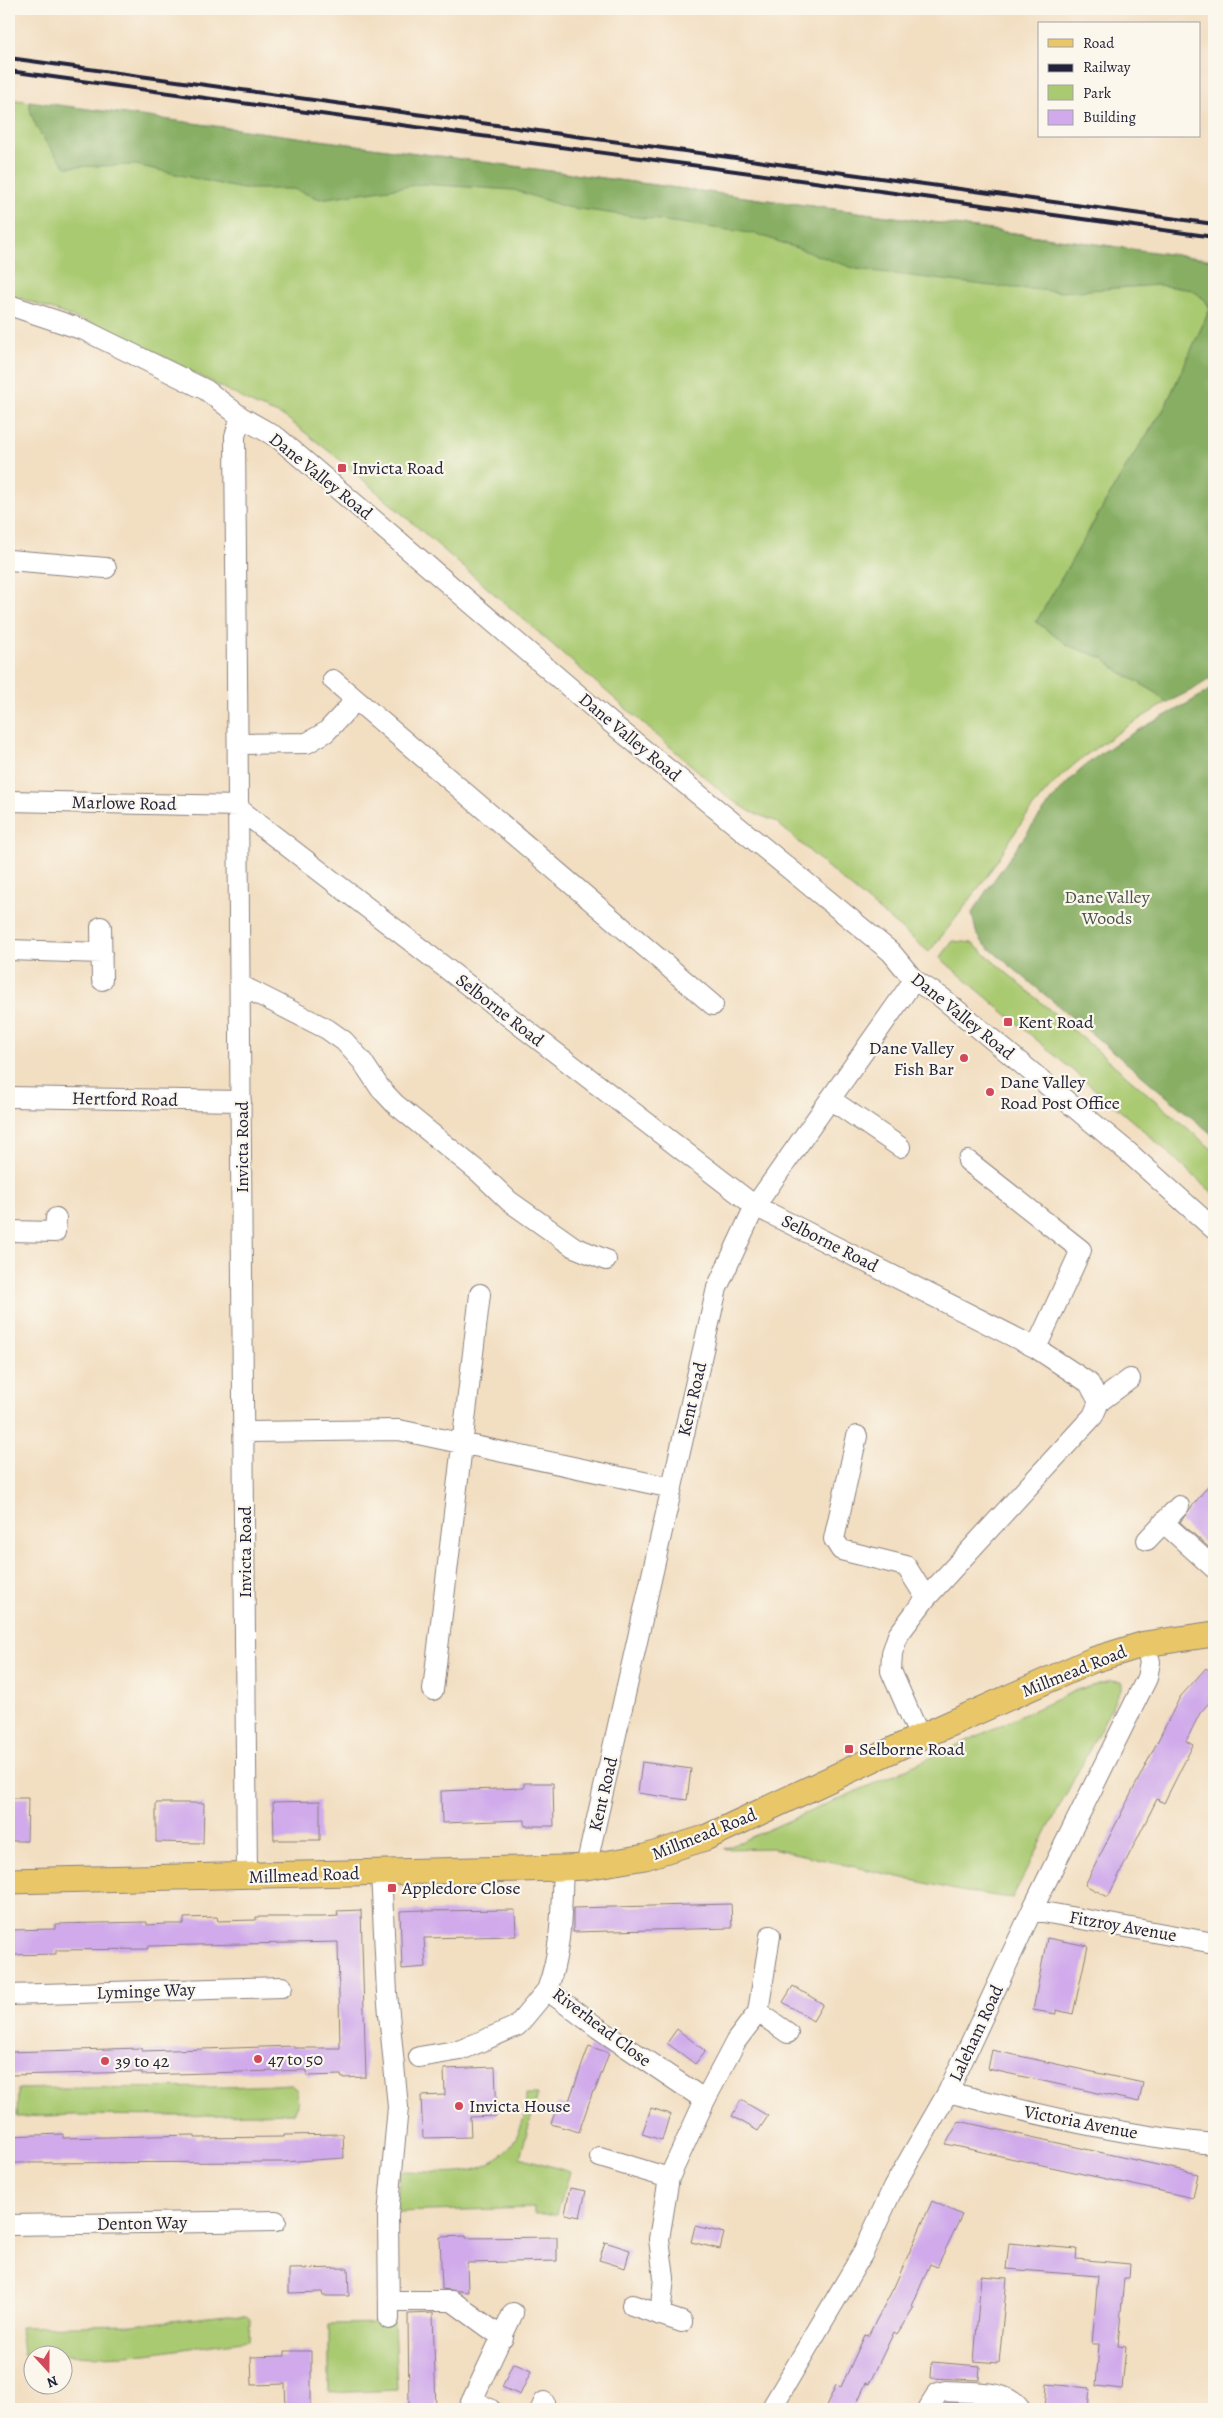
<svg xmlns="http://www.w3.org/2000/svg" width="1223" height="2418" font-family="Alegreya,serif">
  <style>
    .green { fill: #aaca72; stroke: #667656 }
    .forest { fill: #87ae64; stroke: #546850 }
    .building { fill: #d0aaeb }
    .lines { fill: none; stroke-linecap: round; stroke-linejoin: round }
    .minor-casing { stroke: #8a807e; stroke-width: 22 }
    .major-casing { stroke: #8a807e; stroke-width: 27 }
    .minor { stroke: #fff; stroke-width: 20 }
    .major { stroke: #e9c769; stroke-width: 25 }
    .rail { stroke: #22223b; stroke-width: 4 }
    .poi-dot { fill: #d1495b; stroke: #fbf7ec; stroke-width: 2 }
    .labels { text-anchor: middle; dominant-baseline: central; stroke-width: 4.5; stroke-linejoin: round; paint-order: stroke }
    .poi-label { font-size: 18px; fill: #22223b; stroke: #fbf7ec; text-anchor: start }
    .street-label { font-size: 18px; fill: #22223b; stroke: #fbf7ec }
    .park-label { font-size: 18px; fill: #4b544c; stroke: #fbf7ec }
  </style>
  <rect width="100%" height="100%" fill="#fbf7ec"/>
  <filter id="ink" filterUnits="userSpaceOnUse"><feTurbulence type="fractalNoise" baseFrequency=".02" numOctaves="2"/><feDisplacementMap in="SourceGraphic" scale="10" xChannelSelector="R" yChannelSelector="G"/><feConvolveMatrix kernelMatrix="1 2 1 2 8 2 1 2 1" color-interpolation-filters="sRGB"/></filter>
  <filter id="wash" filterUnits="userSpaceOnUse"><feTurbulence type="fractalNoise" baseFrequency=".0096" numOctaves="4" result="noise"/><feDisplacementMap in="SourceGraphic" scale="20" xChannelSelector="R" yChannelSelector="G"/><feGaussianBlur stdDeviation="1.12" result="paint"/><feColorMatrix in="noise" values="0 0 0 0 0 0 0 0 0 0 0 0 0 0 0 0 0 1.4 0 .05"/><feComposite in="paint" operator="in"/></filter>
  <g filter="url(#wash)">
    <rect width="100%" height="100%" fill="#f2dec1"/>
    <!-- green -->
    <path class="green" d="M9,99L1112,246L1209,270L1210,309L1189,355L1164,409L1129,462L1085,537L1137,681L1155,692L1166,703C1121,730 1072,759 1039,800C1019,823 1004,851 987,876C969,902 949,927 929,952L847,884L775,821L751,812L729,798L339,459L285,417L253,404L159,354L103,328L9,294Z
      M953,941L972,943L1214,1151V1194L1143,1130L940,958Z
      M1110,1681L1121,1682V1689L1012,1898L960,1891L772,1848L724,1849L882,1780L1077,1690Z
      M290,2084L297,2090L298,2105L293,2113L183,2116L73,2115L17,2117L18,2089C109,2086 200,2090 290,2084Z
      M526,2094H538L520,2157L570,2172L557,2214H534V2208L396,2212L400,2171C424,2171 450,2175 473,2170C509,2161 527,2129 526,2094Z
      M227,2315L246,2316L250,2319L249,2340L147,2354L101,2356L23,2354L20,2327L133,2325Z
      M394,2323L397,2390L329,2393V2324Z"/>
    <!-- forest -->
    <path class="forest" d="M29,101L1214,260V676L1194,689L1166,703L1155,692L1120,672L1103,658L1069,646L1036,622L1129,462L1164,409L1210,309L1205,300L1192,290L1158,285L1063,292L991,286L856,269L757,234L566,207L514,190L423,184L320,199L293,189H242L136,165L66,167C50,148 31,127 29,101Z
      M1214,687V1136L983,943L976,932L972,913C986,890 1002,869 1017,847C1043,811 1066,778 1103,752C1138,727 1179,711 1214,687Z"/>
    <g id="blocks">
      <!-- building -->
      <path class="building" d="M1214,1478V1552L1180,1522Z
        M1206,1668L1214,1675V1697L1200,1713L1186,1741L1193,1745L1164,1803L1157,1799L1108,1897L1085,1885L1180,1697Z
        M642,1762L691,1769L687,1800L638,1793Z
        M524,1783H553L554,1826H525V1820L442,1823L441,1791L524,1788Z
        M9,1798H28L27,1841H9Z
        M320,1801V1840H274L273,1802Z
        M156,1803H204L203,1843L156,1842Z
        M731,1904L732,1928L573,1932V1908Z
        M361,1910L366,2077L342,2078L341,2075L307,2076V2070L142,2075V2072L9,2075V2052L142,2048V2051L294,2046V2048H340L338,1942L148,1946V1949L56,1950V1954L9,1955V1930L55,1929V1924L147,1922V1925L166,1924H184V1918L217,1917L218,1921L256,1920V1917H324L338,1916L337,1911Z
        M424,1910L423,1911L515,1910L516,1936L424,1938L426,1967L402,1969L400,1911Z
        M1047,1938L1088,1946L1073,2014L1056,2010V2014L1033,2010Z
        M793,1986L823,2004L813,2021L783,2002Z
        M677,2029L705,2051L695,2064L667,2043Z
        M589,2046L609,2053L595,2091H593L579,2132L551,2124L558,2103L567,2106Z
        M992,2050L1143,2083L1139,2102L988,2069Z
        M495,2067L497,2116L470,2117L471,2137L423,2138L421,2096L445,2095L444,2069Z
        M741,2100L768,2116L758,2131L732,2116Z
        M651,2108L670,2114L662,2140L642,2134Z
        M959,2121L1198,2174L1193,2198L946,2144Z
        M63,2134V2138L195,2135V2138L284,2137V2135L343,2134L344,2158L283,2162L9,2163V2136Z
        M570,2188L586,2191L580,2217L565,2214Z
        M932,2201L962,2215L937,2267L930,2264L912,2306L914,2307L897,2334L894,2332L869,2384L866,2383L854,2409H825L836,2385L841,2387L865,2335L868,2336L894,2287Z
        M695,2226L724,2233L720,2249L691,2242Z
        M466,2236V2238L557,2237V2261L467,2263L468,2292L442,2289L440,2237Z
        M605,2242L630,2250L625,2268L599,2260Z
        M1009,2243L1077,2249L1076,2259L1130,2264L1129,2278H1124L1118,2346L1126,2347L1122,2389L1096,2386L1099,2344H1092L1098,2276L1006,2269Z
        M348,2268L349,2296H323L322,2292L289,2293V2269Z
        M981,2276L1007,2278L999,2363L974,2361Z
        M433,2313L436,2409H409L408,2314Z
        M285,2351H311V2409H286L285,2384L252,2385L251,2357L285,2356Z
        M932,2362L980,2366L979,2380L931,2378Z
        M513,2363L531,2371L520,2395L502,2387Z
        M1047,2384L1090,2388L1088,2409H1045Z
        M946,2403L977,2404V2409H942Z"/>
    </g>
  </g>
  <g filter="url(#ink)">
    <use href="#blocks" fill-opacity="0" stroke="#8a807e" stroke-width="1"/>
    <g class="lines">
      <!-- minor casing -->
      <g class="minor-casing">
        <path id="minor" d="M9,305L84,330L206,390L241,417L278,438L610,722L891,952L914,980L941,997L1128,1152L1214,1229
          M241,417L235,436L247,1877
          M9,560L106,568
          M333,680L713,1005
          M238,744L307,743L326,732L356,700
          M9,801L239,806
          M239,809L755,1206L1036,1348L1089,1383L1099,1402L1093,1416L926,1598L898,1635L892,1653L891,1671L920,1737
          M101,927L102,980
          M9,950L102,953
          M240,985L327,1029L344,1041L362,1061L380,1088L395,1104L480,1173L509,1201L574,1247L606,1260
          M9,1097L241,1101
          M830,1099L900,1147
          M968,1161L1081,1250L1036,1348
          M9,1231L55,1232L56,1218
          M1099,1402L1130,1379
          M244,1432L399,1430L672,1488
          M857,1436L834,1539L841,1550L906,1566L926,1598
          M1164,1523L1214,1568
          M1147,1540L1179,1506
          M433,1690L480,1294
          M586,1867L717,1288L755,1206L914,980
          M563,1868C561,1910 562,1950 547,1990L598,2028L705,2100
          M381,1872L387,1993L398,2107L388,2215L389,2319
          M1032,1910L1214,1943
          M9,1995L282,1987
          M758,2012L788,2033
          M419,2057L461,2050L517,2026L547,1990
          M948,2092C1035,2114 1125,2136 1214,2144
          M600,2157L669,2178
          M9,2225L276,2221
          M389,2301H452L503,2338
          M632,2305L682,2322
          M660,2315L664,2278L659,2239L669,2178L705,2100L736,2041L758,2012L770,1936
          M472,2400L490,2409
          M468,2409L513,2313
          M541,2409L544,2402
          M771,2409L863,2253L893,2188L948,2092L1032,1910L1147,1678L1150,1662L1145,1644
          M928,2409L938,2393L945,2391C968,2393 1005,2388 1020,2409"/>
      </g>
      <!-- major casing -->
      <g class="major-casing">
        <path id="major" d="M9,1881C193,1878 378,1872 563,1868L586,1867L645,1857L705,1838L920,1737L1093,1660L1145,1644L1214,1634"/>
      </g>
      <!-- minor -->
      <use href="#minor" class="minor"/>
      <!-- major -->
      <use href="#major" class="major"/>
      <!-- rail -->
      <path class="rail" d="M9,58L1214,224
        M9,71L1214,237"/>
    </g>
  </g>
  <!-- markers -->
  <g class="poi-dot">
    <rect x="337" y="463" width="10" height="10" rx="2.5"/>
    <rect x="1003" y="1017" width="10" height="10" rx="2.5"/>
    <circle cx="964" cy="1058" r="5"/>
    <circle cx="990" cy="1092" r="5"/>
    <rect x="844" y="1744" width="10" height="10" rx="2.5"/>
    <rect x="387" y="1883" width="10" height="10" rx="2.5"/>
    <circle cx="258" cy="2059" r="5"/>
    <circle cx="105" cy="2061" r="5"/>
    <circle cx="459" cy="2106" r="5"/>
  </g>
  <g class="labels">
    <!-- poi labels -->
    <g class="poi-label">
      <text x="352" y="468">Invicta Road</text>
      <text x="1018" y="1022">Kent Road</text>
      <text x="954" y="1048" text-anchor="end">Dane Valley<tspan x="954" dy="21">Fish Bar</tspan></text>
      <text x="1000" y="1082">Dane Valley<tspan x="1000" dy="21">Road Post Office</tspan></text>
      <text x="859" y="1749">Selborne Road</text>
      <text x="402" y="1888">Appledore Close</text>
      <text x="268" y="2059">47 to 50</text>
      <text x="115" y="2061">39 to 42</text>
      <text x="469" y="2106">Invicta House</text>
    </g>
    <!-- street labels -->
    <g class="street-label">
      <text transform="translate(321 476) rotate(39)">Dane Valley Road</text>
      <text transform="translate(630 737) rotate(40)">Dane Valley Road</text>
      <text transform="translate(124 803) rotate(1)">Marlowe Road</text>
      <text transform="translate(500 1010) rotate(38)">Selborne Road</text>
      <text transform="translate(963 1016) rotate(39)">Dane Valley Road</text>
      <text transform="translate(125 1099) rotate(1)">Hertford Road</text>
      <text transform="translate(242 1147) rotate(-90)">Invicta Road</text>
      <text transform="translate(830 1243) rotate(27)">Selborne Road</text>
      <text transform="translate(692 1399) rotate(-77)">Kent Road</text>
      <text transform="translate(245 1552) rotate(-90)">Invicta Road</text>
      <text transform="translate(1074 1671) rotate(-22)">Millmead Road</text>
      <text transform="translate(603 1794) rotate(-77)">Kent Road</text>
      <text transform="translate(704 1834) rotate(-22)">Millmead Road</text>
      <text transform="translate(304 1875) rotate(-2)">Millmead Road</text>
      <text transform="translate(1123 1926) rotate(10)">Fitzroy Avenue</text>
      <text transform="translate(146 1991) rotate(-2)">Lyminge Way</text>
      <text transform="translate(602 2027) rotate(37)">Riverhead Close</text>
      <text transform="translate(976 2033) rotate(-65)">Laleham Road</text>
      <text transform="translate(1081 2122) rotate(11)">Victoria Avenue</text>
      <text transform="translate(142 2223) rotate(-1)">Denton Way</text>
    </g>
    <!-- park labels -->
    <g class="park-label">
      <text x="1107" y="897">Dane Valley<tspan x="1107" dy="21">Woods</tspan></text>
    </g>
  </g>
  <!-- margin -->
  <rect width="1223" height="2418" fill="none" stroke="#fbf7ec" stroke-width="30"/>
  <!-- legend -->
  <rect x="1038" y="22" width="162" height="115" fill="#fbf7ec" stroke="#a4a2a5"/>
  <rect x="1048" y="39" width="25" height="8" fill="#e9c769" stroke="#a4a2a5"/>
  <text x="1083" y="48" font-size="15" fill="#22223b">Road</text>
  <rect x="1048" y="64" width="25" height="8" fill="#22223b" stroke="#a4a2a5"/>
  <text x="1083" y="72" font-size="15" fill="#22223b">Railway</text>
  <rect x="1048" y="85" width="25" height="15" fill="#aaca72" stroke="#a4a2a5"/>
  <text x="1083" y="98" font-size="15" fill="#22223b">Park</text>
  <rect x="1048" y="110" width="25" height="15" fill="#d0aaeb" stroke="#a4a2a5"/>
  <text x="1083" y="122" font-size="15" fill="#22223b">Building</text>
  <!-- north arrow -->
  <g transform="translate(48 2370) rotate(159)"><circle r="24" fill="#fbf7ec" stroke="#a4a2a5"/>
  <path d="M0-4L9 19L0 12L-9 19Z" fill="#d1495b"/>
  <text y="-8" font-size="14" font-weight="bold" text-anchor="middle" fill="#22223b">N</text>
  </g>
</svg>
